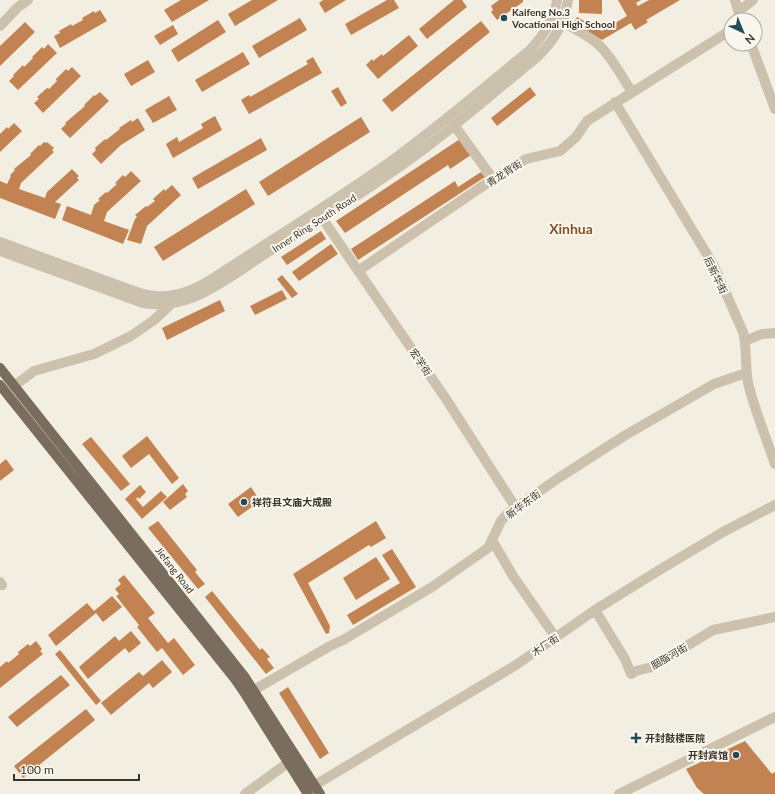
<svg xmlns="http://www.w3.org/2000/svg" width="775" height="794" font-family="Lato,'Noto Sans SC',sans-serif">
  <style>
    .building { fill: #c28251 }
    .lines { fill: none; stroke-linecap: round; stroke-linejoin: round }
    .minor { stroke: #cbc1ad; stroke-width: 10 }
    .major { stroke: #7b6d5e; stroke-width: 10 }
    .poi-dot { fill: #224c5b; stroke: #faf7ee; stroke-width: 1.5 }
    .labels { text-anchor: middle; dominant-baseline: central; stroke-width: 4; stroke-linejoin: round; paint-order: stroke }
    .poi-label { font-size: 10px; font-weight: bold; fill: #3a332c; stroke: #faf7ee; text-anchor: start }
    .street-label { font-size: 10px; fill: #3a332c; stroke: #faf7ee }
    .district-label { font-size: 14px; font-weight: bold; fill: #875127; stroke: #faf7ee }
  </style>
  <rect width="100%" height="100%" fill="#f3eee2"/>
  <!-- building -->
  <path class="building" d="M181,0H209L172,22L164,10Z
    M252,0H278L235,26L228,14Z
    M323,0H346L325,13L319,3Z
    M387,0H394L399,8L351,35L345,24Z
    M454,0H462L467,7L427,39L419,29Z
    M499,0H523V2L497,20L491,12L493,10L491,6Z
    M579,0H602V14L579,13Z
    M618,0H641L636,3L638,6L649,0H680L646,20L648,22L635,30L631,23L602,40L574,23L577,17L602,31L627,16Z
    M100,10L107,21L60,48L54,36L60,33L59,31L71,24L72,26L83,20L82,18L94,11L95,13Z
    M300,18L307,30L259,58L252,46Z
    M218,20L226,32L178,62L171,50Z
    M481,21L490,32L392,112L382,100Z
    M25,22L35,32L0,66V46Z
    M173,25L178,34L160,45L154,36Z
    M409,35L418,46L378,79L366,65L372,59L373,61L382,54L383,56Z
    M48,44L57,53L18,90L9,81L14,76L13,75L23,65L24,67L33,58L32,57L42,47L44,49Z
    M243,52L250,64L202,92L195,80Z
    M313,57L322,73L249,114L241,100L249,95L250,97L308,64L306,61Z
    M148,60L155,72L131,86L124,74Z
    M72,67L81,76L43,113L34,103L39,99L37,97L47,88L49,89L57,81L56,79L66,69L68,71Z
    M338,87L347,103L341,107L331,91Z
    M530,87L536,95L497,126L491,118Z
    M100,92L109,101L70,138L61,129L66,124L65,123L85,106L84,105L94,95L95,96Z
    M169,96L177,110L153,123L145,110Z
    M215,116L222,130L173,158L166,144L177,137L179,142L203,128L201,124Z
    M361,117L370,132L268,196L259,182Z
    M138,118L145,130L121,145L101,164L92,154L96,150L95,148L105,139L106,140L120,129L119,128L131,120L132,122Z
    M14,123L22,131L0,152V134L7,127L8,129Z
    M261,138L267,150L198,189L192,178Z
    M460,139L471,155L450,169L448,165L345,233L336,221Z
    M44,142L46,143L47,142L54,148L52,150L54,152L21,183L19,189L45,198L47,192L72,169L79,176L77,178L79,180L55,202L61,204L55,219L0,198V181L7,184L11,176L10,175L15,170L14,169L31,155L30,154L39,145L40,146Z
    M131,171L141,181L107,212L104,221L129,230L123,244L62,220L67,206L91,215L94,205L100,200L98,199L106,192L107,193L117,184L115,183L123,175L125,177Z
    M481,172L485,177L358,260L351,249L455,181L458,187Z
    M172,185L181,195L147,226L141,244L127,240L135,219L137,217L135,215L146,206L147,207L155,201L153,199L164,189L165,191Z
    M246,189L255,204L163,261L154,247Z
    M321,231L326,239L287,265L281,257Z
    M331,244L338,254L299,281L292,272Z
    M282,275L298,294L292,298L277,279Z
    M282,290L287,299L255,315L250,306Z
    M220,300L225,311L167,340L162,328Z
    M147,436L179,478L172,484L149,454L131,468L122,456Z
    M91,437L130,484L121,491L82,444Z
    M6,459L14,470L0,481V464Z
    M183,484L188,491L185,494L187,497L170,510L163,502Z
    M140,485L146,492L139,499L138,497L136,499L143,507L161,491L167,497L142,519L125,499Z
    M251,487L260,501L238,517L228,504Z
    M158,521L197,570L195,572L205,584L198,589L148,528Z
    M376,521L386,538L371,547L369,545L308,583L330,626L329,633L326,634L293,574Z
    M392,549L416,587L353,625L347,615L400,583L382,555Z
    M376,557L390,579L356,600L343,578Z
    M124,575L155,613L148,618L168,643L174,638L195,665L183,675L162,648L157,652L137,627L139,625L116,596L119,594L115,589L121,584L118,580Z
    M212,591L260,650L262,648L270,657L267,659L274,668L266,674L205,597Z
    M112,596L122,607L103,622L96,613L56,646L48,635L87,603L94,611Z
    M131,631L141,643L129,653L125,648L88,679L79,667L115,636L119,641Z
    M36,641L42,649L40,651L43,654L0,688V667L7,661L8,663L19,654L18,652L28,644L30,646Z
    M60,650L101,701L96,705L55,654Z
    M162,660L172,672L153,688L149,683L111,715L101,703L139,672L143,676Z
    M61,675L70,685L17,727L8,717Z
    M288,687L329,753L320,759L279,693Z
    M86,709L95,720L23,778L14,766Z
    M745,741L772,774L774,772L775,773V794H704L697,788L686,769Z"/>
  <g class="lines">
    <!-- minor -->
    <path class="minor" d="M735,0L741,20
      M739,11L753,0
      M558,20C571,27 590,36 600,46C613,59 622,77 632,92
      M0,26L18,7L28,0
      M751,44L775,109
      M615,102L714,266L743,332C748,350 744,369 749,387C756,413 766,438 775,464
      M454,125L493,179
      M322,218L446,399L516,508
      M0,242L131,290C139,293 147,296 155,296C175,298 196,289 212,279C270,241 330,204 387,164C436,129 482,89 529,51C543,36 554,21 557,0
      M0,251L143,303C161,306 177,304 194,297C221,286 251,262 276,247C328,215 379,183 428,146C465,118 500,87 536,58C554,41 564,25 568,0
      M358,271L493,179L526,159L560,151L576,137L587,121L731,30
      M745,341L762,334L775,333
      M14,386L34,371L94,354L131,336L154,320L171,304
      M492,540L513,576L556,638
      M0,582L2,585
      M595,610L625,659L631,674L636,671L652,667L713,630L775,617
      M254,690L330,646L343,640L432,587L478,555L488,548L501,521L507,514L557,479L624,436L714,384L746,373
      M315,785L516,665L595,610L661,569L723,532L775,505
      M245,794L289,762
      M619,794L775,717"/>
    <!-- major -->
    <path class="major" d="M0,368L244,676L320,794
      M0,385L235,679L246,695L308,794"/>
  </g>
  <!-- markers -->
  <g class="poi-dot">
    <circle cx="504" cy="18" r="4"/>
    <circle cx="244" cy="502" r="4"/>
    <path d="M634 732h4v4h4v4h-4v4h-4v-4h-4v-4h4z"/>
    <circle cx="736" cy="755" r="4"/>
  </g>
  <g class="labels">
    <!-- poi labels -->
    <g class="poi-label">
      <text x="512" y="12">Kaifeng No.3<tspan x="512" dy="12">Vocational High School</tspan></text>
      <text x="252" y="502">祥符县文庙大成殿</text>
      <text x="645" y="738">开封鼓楼医院</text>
      <text x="728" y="755" text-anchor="end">开封宾馆</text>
    </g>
    <!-- street labels -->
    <g class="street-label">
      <text transform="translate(504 173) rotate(-33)">青龙背街</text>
      <text transform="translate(314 223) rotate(-33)">Inner Ring South Road</text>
      <text transform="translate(716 275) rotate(64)">后新华街</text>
      <text transform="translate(421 362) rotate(56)">宏学街</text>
      <text transform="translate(523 504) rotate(-37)">新华东街</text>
      <text transform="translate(175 570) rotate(52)">Jiefang Road</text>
      <text transform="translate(545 645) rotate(-34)">木厂街</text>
      <text transform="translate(669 656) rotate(-30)">胭脂河街</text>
    </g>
    <!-- district labels -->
    <g class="district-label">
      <text x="571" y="228">Xinhua</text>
    </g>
  </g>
  <!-- north arrow -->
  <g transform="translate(743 32) rotate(136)"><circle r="19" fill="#faf7ee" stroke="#ada9a0"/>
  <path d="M0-3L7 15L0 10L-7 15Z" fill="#224c5b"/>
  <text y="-6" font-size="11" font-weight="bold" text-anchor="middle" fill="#3a332c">N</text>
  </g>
  <!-- scale -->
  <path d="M14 774v6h125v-6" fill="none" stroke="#3a332c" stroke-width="2"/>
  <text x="20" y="774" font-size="12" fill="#3a332c" stroke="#faf7ee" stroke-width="3" paint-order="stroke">100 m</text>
</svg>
